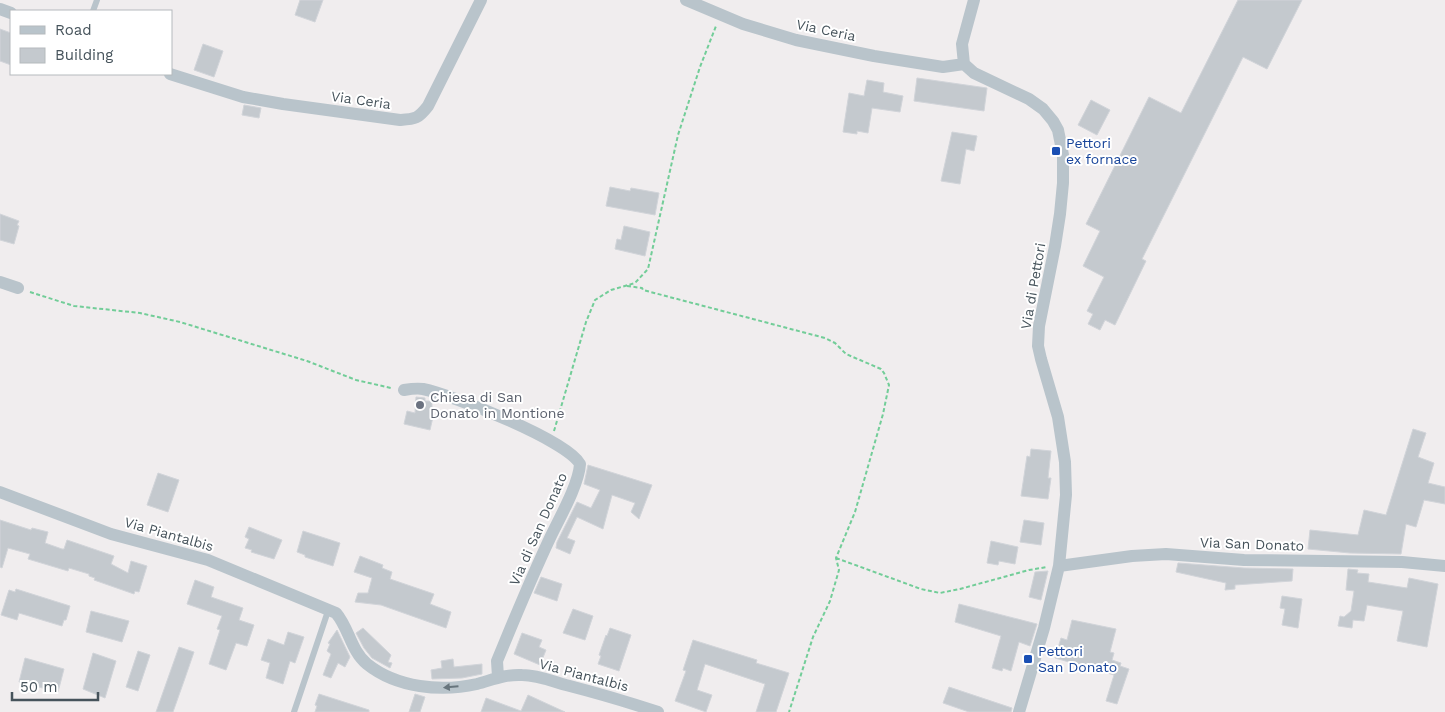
<svg xmlns="http://www.w3.org/2000/svg" width="1445" height="712" font-family="'Work Sans',sans-serif">
  <style>
    .building { fill: #c4c9ce; stroke: #d1d4d9 }
    .lines { fill: none; stroke-linecap: round; stroke-linejoin: round }
    .path { stroke: #72cd98; stroke-width: 2; stroke-dasharray: 4 2.5; stroke-linecap: butt }
    .service { stroke: #b9c4cb; stroke-width: 6 }
    .minor { stroke: #b9c4cb; stroke-width: 12 }
    .oneway { fill: #68757d }
    .transit-dot { fill: #1a4fb4; stroke: #fff; stroke-width: 2 }
    .worship-dot { fill: #6b7280; stroke: #fff; stroke-width: 2 }
    .labels { text-anchor: middle; dominant-baseline: central; stroke-width: 4; stroke-linejoin: round; paint-order: stroke }
    .street-label { font-size: 14px; fill: #46535b; stroke: #fff }
    .transit-label { font-size: 14px; fill: #164399; stroke: #fff; text-anchor: start }
    .worship-label { font-size: 14px; fill: #5b616d; stroke: #fff; text-anchor: start }
  </style>
  <rect width="100%" height="100%" fill="#f0edee"/>
  <!-- building -->
  <path class="building" d="M300,0H323L315,22L295,15Z
    M1238,0H1302L1267,69L1243,57L1142,259L1146,261L1115,325L1105,320L1100,330L1088,324L1093,314L1087,311L1104,277L1083,266L1100,231L1086,224L1149,97L1181,113Z
    M0,29L11,33V65L0,61Z
    M203,44L223,51L214,77L194,70Z
    M917,78L987,88L984,111L914,101Z
    M867,80L884,83L883,92L903,96L900,112L872,108L868,133L857,131V134L843,132L849,93L864,96Z
    M1091,100L1110,110L1097,135L1078,125Z
    M244,105L261,108L259,118L242,115Z
    M952,132L977,136L974,151L966,149L960,184L941,181Z
    M610,187L630,191L631,188L659,193L655,215L606,206Z
    M0,214L19,221L17,225L19,226L14,244L0,240Z
    M624,226L650,232L645,256L615,249L617,239L621,240Z
    M416,397L425,398V401H432V417H433L430,430L404,424L407,411L415,413Z
    M1413,429L1426,433L1418,457L1434,463L1428,483L1445,487V504L1424,500L1416,527L1406,524L1401,554L1350,553L1308,549L1310,530L1358,535L1364,510L1386,515Z
    M1031,449L1051,451L1048,478H1051L1048,499L1021,496L1027,456L1030,457Z
    M588,465L652,485L639,519L631,512L635,503L612,495L603,529L577,517L567,538L575,541L570,554L556,548L557,542L577,502L591,508L600,490L584,484Z
    M158,473L179,480L168,512L147,505Z
    M0,520L31,530L32,528L48,532L45,543L62,549H64L67,540L114,556L111,564L128,573L131,561L147,566L139,592L135,591L134,594L94,580L95,578L89,576V574L69,568L68,571L28,559L30,554L8,548L2,568L0,567Z
    M1024,520L1044,523L1041,545L1020,542Z
    M249,527L282,540L274,559L251,552L252,550L245,548L249,539L245,537Z
    M303,531L340,543L333,566L305,557V555L297,552Z
    M991,541L1018,547L1015,564L999,561L998,565L987,563Z
    M360,556L383,565L382,568L392,572L390,579L434,594L430,604L451,612L446,628L381,605L355,602L358,593H368L372,578L354,572Z
    M1178,563L1244,568L1293,569L1292,581L1235,585V589L1225,590L1226,583L1176,572Z
    M1348,569L1358,570L1357,573L1369,574L1368,582L1407,588L1409,578L1438,584L1427,647L1397,641L1403,611L1367,605L1364,621L1353,620L1352,628L1338,626L1340,616L1344,617L1351,611L1354,591L1346,590Z
    M1048,571L1041,600L1029,597L1035,572Z
    M541,577L562,584L557,601L534,593Z
    M195,580L214,587L211,597L243,608L239,620L254,625L247,646L236,643L226,670L209,664L220,630L217,629L222,616L187,604Z
    M16,589L70,606L66,620H64L62,626L19,613L17,620L1,615L9,590L15,592Z
    M1282,596L1302,599L1298,628L1282,625L1285,609L1280,608Z
    M959,604L1037,624L1030,646L1019,642L1011,671L1003,668L1002,671L992,668L1001,636L955,622Z
    M573,609L593,616L585,640L563,633Z
    M91,611L129,621L122,642L86,632Z
    M1072,620L1116,629L1110,652L1114,653L1112,660L1121,663L1120,666L1129,669L1117,704L1106,701L1114,675L1055,658L1061,638L1067,640Z
    M363,628L391,655L388,662L392,663L390,668L372,658L364,648L356,633Z
    M610,628L631,635L619,671L598,664L601,656L599,655L606,635L607,636Z
    M337,630L350,657L345,667L338,663L331,678L323,675L331,654L327,651L330,644L328,643Z
    M288,632L304,637L295,663L290,661L283,684L266,678L270,663L261,660L268,639L284,645Z
    M522,633L542,640L539,647L546,650L540,665L514,654Z
    M693,640L757,660L756,663L789,673L776,712H756L765,684L705,664L697,690L712,695L706,712L675,701L686,671L683,670Z
    M179,647L194,652L184,681L173,712H156Z
    M138,651L150,655L138,691L126,687Z
    M93,653L116,661L105,698L83,689Z
    M25,658L64,669L58,692L19,682Z
    M453,659L454,667L482,664V674L462,678L432,679L431,670L442,668L441,661Z
    M949,687L1012,708L1011,712H969L943,703Z
    M319,694L369,710V712H315L317,706L315,705Z
    M415,694L425,697L420,712H409Z
    M528,695L565,712H481L486,698L521,711Z"/>
  <g class="lines">
    <!-- path -->
    <path class="path" d="M627,286L642,288L643,290L825,338L835,343L846,354L881,369L884,373L889,385L883,414L855,512L836,558L839,570L830,601L813,637L789,712
      M30,292L74,306L140,313L180,322L307,361L356,380L391,388
      M554,431L586,322L595,300L611,290L635,283L648,269L678,135L700,67L716,26
      M836,558L921,589L940,593L960,589L1029,570L1047,567"/>
    <!-- service -->
    <path class="service" d="M93,11L97,0
      M294,712L328,611"/>
    <!-- minor -->
    <path class="minor" d="M686,0L743,24L796,40L874,56L943,67L964,64
      M974,0L962,44L964,64L974,73L1029,99L1043,109L1053,121L1058,130L1063,155V183L1060,214L1055,246L1039,326L1038,346L1041,359L1058,417L1065,462L1066,495L1059,566L1044,628L1019,712
      M0,9L11,13
      M170,74L243,97L283,104L400,120C415,119 418,119 428,106L481,0
      M0,282L18,288
      M404,390C410,389 417,388 423,389C452,395 567,440 580,464C579,484 559,519 550,538C531,578 514,620 497,661L498,677
      M0,492L111,534L208,560L336,613C349,628 351,651 367,664C397,688 441,692 477,684C492,680 505,674 522,675C537,675 552,681 566,685C597,693 628,702 658,712
      M1059,566L1132,556L1166,554L1244,560L1402,562L1445,566"/>
  </g>
  <!-- one-way arrows -->
  <defs><path id="oneway-solid" d="M-6-.8H1V-3.2L6.5 0L1 3.2V.8H-6Z" transform="scale(1.25)"/></defs>
  <use class="oneway" href="#oneway-solid" transform="translate(451 687) rotate(175)"/>
  <!-- markers -->
  <g class="transit-dot">
    <rect x="1051" y="146" width="10" height="10" rx="2.5"/>
    <rect x="1023" y="654" width="10" height="10" rx="2.5"/>
  </g>
  <circle class="worship-dot" cx="420" cy="405" r="5"/>
  <g class="labels">
    <!-- street labels -->
    <g class="street-label">
      <text transform="translate(826 30) rotate(12)">Via Ceria</text>
      <text transform="translate(361 100) rotate(8)">Via Ceria</text>
      <text transform="translate(1033 286) rotate(-80)">Via di Pettori</text>
      <text transform="translate(538 529) rotate(-66)">Via di San Donato</text>
      <text transform="translate(169 534) rotate(16)">Via Piantalbis</text>
      <text transform="translate(1252 544) rotate(2)">Via San Donato</text>
      <text transform="translate(584 675) rotate(15)">Via Piantalbis</text>
    </g>
    <!-- transit labels -->
    <g class="transit-label">
      <text x="1066" y="143">Pettori<tspan x="1066" dy="16">ex fornace</tspan></text>
      <text x="1038" y="651">Pettori<tspan x="1038" dy="16">San Donato</tspan></text>
    </g>
    <!-- worship labels -->
    <g class="worship-label">
      <text x="430" y="397">Chiesa di San<tspan x="430" dy="16">Donato in Montione</tspan></text>
    </g>
  </g>
  <!-- legend -->
  <rect x="10" y="10" width="162" height="65" fill="#ffffff" stroke="#b5babd"/>
  <rect x="20" y="26" width="25" height="8" fill="#b9c4cb" stroke="#b5babd"/>
  <text x="55" y="35" font-size="15" fill="#46535b">Road</text>
  <rect x="20" y="48" width="25" height="15" fill="#c4c9ce" stroke="#b5babd"/>
  <text x="55" y="60" font-size="15" fill="#46535b">Building</text>
  <!-- scale -->
  <path d="M12 692v8h86v-8" fill="none" stroke="#46535b" stroke-width="2.5"/>
  <text x="20" y="692" font-size="15" fill="#46535b" stroke="#ffffff" stroke-width="4" paint-order="stroke">50 m</text>
</svg>
